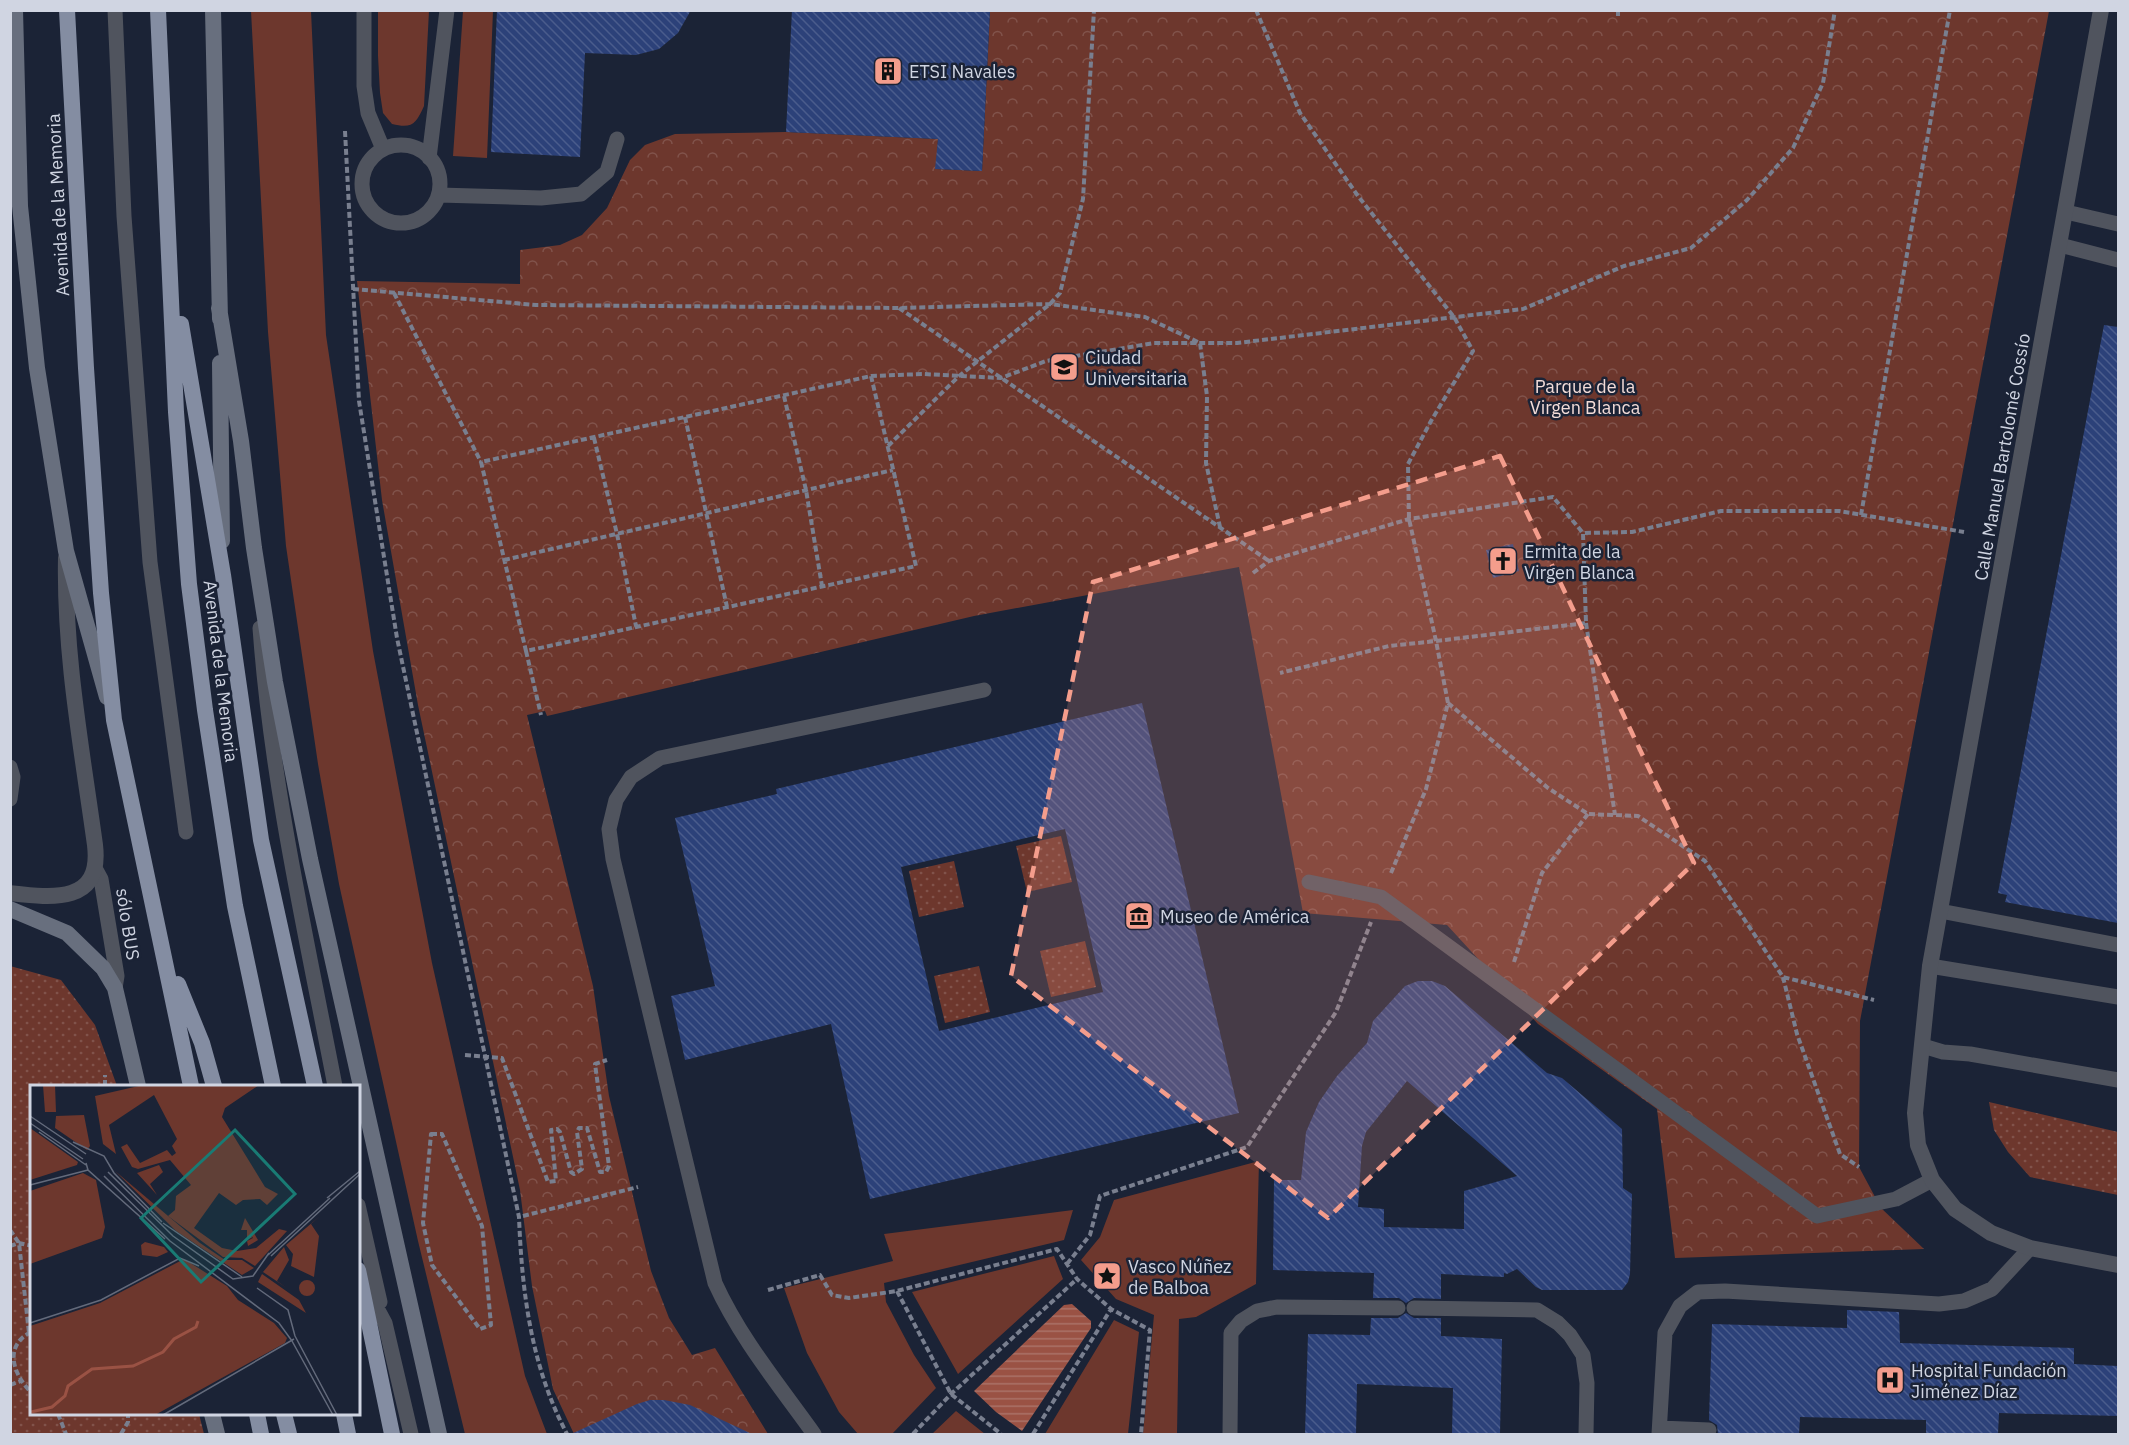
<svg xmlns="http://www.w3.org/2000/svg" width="2129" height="1445" font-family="'IBM Plex Sans',sans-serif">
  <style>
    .grass { fill: url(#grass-dots) }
    .forest { fill: url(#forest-crowns) }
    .garden { fill: #6d372d }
    .water { fill: url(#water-rules) }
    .building { fill: url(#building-back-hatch); fill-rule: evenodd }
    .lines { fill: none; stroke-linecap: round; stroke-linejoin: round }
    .path { stroke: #797f8f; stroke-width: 4; stroke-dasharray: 6 3; stroke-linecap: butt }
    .service { stroke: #50545e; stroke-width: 15 }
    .minor { stroke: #50545e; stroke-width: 16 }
    .secondary { stroke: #686f7e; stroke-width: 16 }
    .trunk { stroke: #848da2; stroke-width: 16 }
    .marked { fill: #f49d8c; fill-opacity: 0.2; stroke: #f49d8c; stroke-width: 4.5; stroke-dasharray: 12 8; stroke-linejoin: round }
    .labels { text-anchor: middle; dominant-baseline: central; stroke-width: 5; stroke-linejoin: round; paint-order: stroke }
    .poi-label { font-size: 18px; fill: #d0d5e2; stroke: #1b2336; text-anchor: start }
    .street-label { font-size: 18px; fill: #d0d5e2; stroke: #1b2336 }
    .park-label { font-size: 18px; fill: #f3dcd8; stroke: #1b2336 }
    .inset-river { fill: none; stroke: #9a5244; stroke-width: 3 }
    .inset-road { fill: none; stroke: #636a7b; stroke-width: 1.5 }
    .view { fill: #197b74; fill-opacity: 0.15; stroke: #197b74; stroke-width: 3 }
    .inset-edge { fill: none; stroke: #d0d5e2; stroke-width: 3 }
  </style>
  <defs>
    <pattern id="grass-dots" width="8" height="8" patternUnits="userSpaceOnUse" patternTransform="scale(1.5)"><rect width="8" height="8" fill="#6d372d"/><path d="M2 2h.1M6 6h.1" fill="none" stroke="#81534b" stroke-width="1.8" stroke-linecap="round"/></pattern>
    <pattern id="forest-crowns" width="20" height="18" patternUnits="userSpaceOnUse" patternTransform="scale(1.5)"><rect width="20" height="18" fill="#6d372d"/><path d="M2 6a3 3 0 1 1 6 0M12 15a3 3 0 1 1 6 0" fill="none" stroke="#81534b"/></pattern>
    <pattern id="water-rules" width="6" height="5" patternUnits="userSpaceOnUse" patternTransform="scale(1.5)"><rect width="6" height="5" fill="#9a5244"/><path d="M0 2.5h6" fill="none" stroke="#ab7268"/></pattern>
    <pattern id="building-back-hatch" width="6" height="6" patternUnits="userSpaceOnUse" patternTransform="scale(1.5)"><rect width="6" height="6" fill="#2c4179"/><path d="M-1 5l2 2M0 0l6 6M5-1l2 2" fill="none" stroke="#4a5c8c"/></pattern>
  </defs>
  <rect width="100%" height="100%" fill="#1b2336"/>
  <!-- grass -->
  <path class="grass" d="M1061,836L1072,882L1027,892L1016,846Z
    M954,861L964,907L919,917L909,871Z
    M1085,941L1096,987L1051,997L1040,951Z
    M10,966L61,980L95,1025L117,1086H32V1414H199L204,1434H11Z
    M979,966L990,1012L945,1023L934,976Z
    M1989,1102L2118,1132V1195L2030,1177L2008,1152L1994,1130Z"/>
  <!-- forest -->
  <path class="forest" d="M990,11H2049L1860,1021L1859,1167L1881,1208L1924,1249L1675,1258L1657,1109L1538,1024L1447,925L1303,913L1239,567L974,616L547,716L545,711L527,715L593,986L609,1096L651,1271L669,1318L692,1355L715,1348L768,1434H574L553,1389L532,1286L520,1190L418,705L382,500L357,281L520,284V250L560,245L582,235L607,208L630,160L645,145L675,134L786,132L938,139L936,169L982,171Z"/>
  <!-- garden -->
  <path class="garden" d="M251,11H311L326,335L373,651L432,963L525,1376L547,1434H465L418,1241L339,884L318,764L286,546L268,332Z
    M378,11H429L424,106C416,124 412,129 392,124L383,113L380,93L378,56Z
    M463,11H493L487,158L453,156Z
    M1259,1161L1256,1284L1196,1317L1179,1319L1177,1434H1143L1154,1315L1116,1299L1081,1260L1100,1237L1114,1200Z
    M1073,1210L1064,1240L884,1283L886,1302L914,1355L936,1388L892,1434H858L839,1412L807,1353L784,1288L893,1261L884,1234Z
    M1054,1256L1063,1279L958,1374L912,1292Z
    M1114,1320L1139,1332L1128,1434H1045Z
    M956,1411L985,1434H932Z"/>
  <!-- water -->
  <path class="water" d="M1072,1304L1091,1321V1328L1022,1431L996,1412L974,1391L1064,1305Z"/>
  <!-- building -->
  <path class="building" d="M497,10H691L678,33L659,49L636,55L585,53L580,157L491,152Z
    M792,10H990L982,171L935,169L938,139L786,132Z
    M2104,325L2118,327V923L2005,902L2007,895L1998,893Z
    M1513,544L1519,571L1493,578L1486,550Z
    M1142,703L1239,1113L870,1199L831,1024L685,1060L671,996L715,986L675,818L777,794L776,789ZM1065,829L1103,992L939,1031L901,867Z
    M1418,981H1432L1445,986L1547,1073L1562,1078L1622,1129L1623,1188L1632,1194L1630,1274L1628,1282L1622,1290H1542L1536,1287L1517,1269L1507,1274L1504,1273V1277L1441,1274V1299L1414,1298L1406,1303L1399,1298H1373L1374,1273L1273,1270L1274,1180H1301L1306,1132L1319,1102L1337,1076L1367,1043L1373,1021L1405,986ZM1407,1081L1517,1176L1464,1191V1229L1384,1227V1209L1358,1207L1362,1146L1366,1132Z
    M1847,1310L1899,1312L1900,1343L2074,1348V1364L2118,1366V1416L1999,1413L1998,1434H1926V1420L1800,1417L1799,1434H1718L1717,1425L1709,1420L1712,1324L1847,1328Z
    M1406,1313L1414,1318H1441V1336L1502,1339L1500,1434H1452L1453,1388L1357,1384L1356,1434H1305L1308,1334L1370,1335L1371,1318H1398Z
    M650,1400H664L690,1405L752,1434H571L637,1404Z"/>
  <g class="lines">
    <!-- path -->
    <path class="path" d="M1256,10L1300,113L1358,196L1454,317L1473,351L1431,421L1408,464L1409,519L1436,641L1389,646L1280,673
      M1618,10V18
      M345,131L359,401L397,638L519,1217C522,1293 531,1366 567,1434
      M353,289L536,305L899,308L1050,304L1145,317L1200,343L1207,396L1206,463L1220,527
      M394,293L481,462
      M899,308L1269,561
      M871,376L916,566L526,651L481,462L871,376L923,374L1001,378L1046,361L1154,343H1237L1523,309L1624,266L1691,248L1747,200L1793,148L1823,83L1835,10
      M784,396L806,490L822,586
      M685,417L727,607
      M594,438L617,534L636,626
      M888,446L959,376L1050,304L1060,293L1083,199L1094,10
      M1861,515L1950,10
      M504,560L893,470
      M1253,573L1269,561L1409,519L1553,497L1583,533
      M1586,623L1615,815
      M526,651L541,715
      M1448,703L1548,788L1588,814L1638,816L1705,861L1783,977L1874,1000
      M1391,873L1426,789L1448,703L1436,641L1586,623L1583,533L1632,532L1721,511H1839L1964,532
      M1514,962L1542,873L1588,814
      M1783,977L1797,1034L1840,1154L1859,1167
      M465,1055L502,1058L548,1182L556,1181L551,1130L557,1129L560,1132L571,1172L574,1174L582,1169L577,1132L579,1128H587L600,1172H606L609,1166L595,1064L607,1060
      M105,1086V1075
      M431,1134H442L482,1226L491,1325L480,1329L432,1265L423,1223Z
      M523,1216L638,1187
      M10,1230L19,1243L29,1333
      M10,1246L19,1243L32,1246
      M1067,1264L1090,1235L1100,1196L1247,1147L1336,1012L1371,922
      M768,1290L820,1275L832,1295L849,1298L897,1291L1057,1249L1077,1279L1111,1309L1150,1330L1141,1434
      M897,1291L951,1394L1001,1434
      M31,1332C3,1346 13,1375 32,1393
      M10,1385L21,1381
      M58,1414L66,1434
      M121,1434L128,1422V1414
      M913,1434L951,1394L1077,1279
      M1033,1434L1111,1309"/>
    <!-- service -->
    <path class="service" d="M115,10L124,216L150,562L186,832
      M364,10V86L368,113L383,149
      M362 184a39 39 0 1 1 78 0a39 39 0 1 1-78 0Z
      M429,158L447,10
      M439,195L541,198L581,194L607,172L617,139
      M2066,212L2118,224
      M2060,245L2118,260
      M260,628C271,782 306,935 335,1086
      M10,767L13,777L10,799
      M95,868L101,879L117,976L115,988
      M1309,882L1381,897L1817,1216L1896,1199L1932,1180
      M1940,911L2118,945
      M1930,966L2118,997
      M1923,1046L1943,1052L1970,1054L2118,1080
      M358,1205L380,1302
      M364,1284L385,1323L411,1434
      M1414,1308L1537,1310L1558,1323L1570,1335L1583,1355L1587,1383L1586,1434
      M1660,1428L1709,1430
      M814,1434C779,1385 740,1338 715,1283L613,859L609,829L616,800L631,777L660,758L984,690
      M1230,1434L1231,1333L1241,1321L1257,1311L1277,1307L1398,1308
      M1659,1434L1665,1333L1680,1306L1698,1292L1725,1291L1939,1304L1964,1301L1992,1289L2030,1248"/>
    <!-- minor -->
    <path class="minor" d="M2101,10L1930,966L1915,1113L1918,1145L1932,1180L1955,1209L1991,1233L2030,1248L2118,1265
      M10,893C53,898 102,904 95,845C82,750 64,654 66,558"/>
    <!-- secondary -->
    <path class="secondary" d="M15,10L20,206L37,368L66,551L107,697
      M213,10L220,319
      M219,308L241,441L254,548L275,682L310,859L439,1434
      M220,363L222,541
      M10,909L67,933L103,968L115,988L138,1086
      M212,1414L217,1434"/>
    <!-- trunk -->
    <path class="trunk" d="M67,10L86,368L101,593L114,720L191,1086
      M158,10L176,412L189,584L205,710L235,906L273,1086
      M181,324L223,575L261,840L315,1086
      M178,984L202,1043L214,1086
      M358,1270L392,1434
      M257,1414L261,1434
      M284,1414L289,1434
      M344,1414L348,1434"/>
  </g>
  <!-- marked area -->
  <path class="marked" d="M1500,456L1694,863L1328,1218L1011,976L1093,582Z"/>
  <!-- icons -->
  <defs>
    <g id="building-square" transform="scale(1.5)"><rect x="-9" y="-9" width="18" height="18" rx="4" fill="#f49d8c" stroke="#1b2336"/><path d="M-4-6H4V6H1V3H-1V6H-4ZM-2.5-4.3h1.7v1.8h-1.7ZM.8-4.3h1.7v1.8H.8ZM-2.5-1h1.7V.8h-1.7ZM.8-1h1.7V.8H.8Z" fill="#111"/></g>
    <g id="university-square" transform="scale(1.5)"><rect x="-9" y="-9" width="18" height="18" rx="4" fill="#f49d8c" stroke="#1b2336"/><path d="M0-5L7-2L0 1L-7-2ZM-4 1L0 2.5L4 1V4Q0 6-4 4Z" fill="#111"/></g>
    <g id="church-square" transform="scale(1.5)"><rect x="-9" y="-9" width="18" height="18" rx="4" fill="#f49d8c" stroke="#1b2336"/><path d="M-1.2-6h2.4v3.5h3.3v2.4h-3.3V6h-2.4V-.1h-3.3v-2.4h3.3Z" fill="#111"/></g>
    <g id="museum-square" transform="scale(1.5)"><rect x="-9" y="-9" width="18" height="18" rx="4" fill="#f49d8c" stroke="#1b2336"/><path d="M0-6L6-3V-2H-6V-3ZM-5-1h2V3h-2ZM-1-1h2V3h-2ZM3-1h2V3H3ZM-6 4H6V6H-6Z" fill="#111"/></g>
    <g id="sight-square" transform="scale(1.5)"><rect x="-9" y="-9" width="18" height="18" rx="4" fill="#f49d8c" stroke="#1b2336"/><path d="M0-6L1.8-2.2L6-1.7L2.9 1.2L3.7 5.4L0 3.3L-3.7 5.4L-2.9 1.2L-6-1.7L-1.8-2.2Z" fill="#111"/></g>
    <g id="hospital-square" transform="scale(1.5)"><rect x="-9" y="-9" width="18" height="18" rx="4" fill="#f49d8c" stroke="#1b2336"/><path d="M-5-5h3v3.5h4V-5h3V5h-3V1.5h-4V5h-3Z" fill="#111"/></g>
  </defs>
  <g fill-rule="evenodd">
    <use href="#building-square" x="888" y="71"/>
    <use href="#university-square" x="1064" y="367"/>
    <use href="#church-square" x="1503" y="561"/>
    <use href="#museum-square" x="1139" y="916"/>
    <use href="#sight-square" x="1107" y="1276"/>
    <use href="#hospital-square" x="1890" y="1380"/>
  </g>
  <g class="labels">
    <!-- poi labels -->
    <g class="poi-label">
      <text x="909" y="71">ETSI Navales</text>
      <text x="1085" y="357">Ciudad<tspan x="1085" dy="21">Universitaria</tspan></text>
      <text x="1524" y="551">Ermita de la<tspan x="1524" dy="21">Virgen Blanca</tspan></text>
      <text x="1160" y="916">Museo de América</text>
      <text x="1128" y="1266">Vasco Núñez<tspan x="1128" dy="21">de Balboa</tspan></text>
      <text x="1911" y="1370">Hospital Fundación<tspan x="1911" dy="21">Jiménez Díaz</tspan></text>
    </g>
    <!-- street labels -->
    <g class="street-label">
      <text transform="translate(58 205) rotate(-93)">Avenida de la Memoria</text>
      <text transform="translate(2002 457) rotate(-80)">Calle Manuel Bartolomé Cossío</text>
      <text transform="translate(221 671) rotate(83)">Avenida de la Memoria</text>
      <text transform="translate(128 924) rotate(81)">sólo BUS</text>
    </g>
    <!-- park labels -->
    <g class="park-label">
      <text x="1585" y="386">Parque de la<tspan x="1585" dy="21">Virgen Blanca</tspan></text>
    </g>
  </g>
  <!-- overview -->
  <g transform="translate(30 1085)">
    <rect width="330" height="330" fill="#1b2336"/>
    <path d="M0,43L48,77L47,80L0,95ZM115,157L134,162L138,167L127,172L112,170L111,160ZM154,174L197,201L208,215L244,238L257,253L255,258L125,330H0V241L70,218Z" fill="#6d372d"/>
    <path d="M113,0H229L195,23L192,32L235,102L248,109L237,120L230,114L213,115L206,120L189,108L164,143L192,163L207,166L226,163L249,144L257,146L225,181L212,173L193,172L138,131L145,125L146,111L161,100L140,75L108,84L102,82L91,62L97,59L110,78L137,65L142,71L146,68L142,61L147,54L124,10L79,40L86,69L73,59L65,11ZM54,30L60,61L57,65L25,43L26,31Z" fill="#6d372d"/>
    <path d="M13,0H25L26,27H15ZM129,80L133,87L120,99L127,110L107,88ZM85,86L170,158L195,175H212L224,183L212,190L146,146ZM53,88L66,95L75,142L72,153L0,179V106ZM290,131L281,139L289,151L284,192L261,181L263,169L256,160ZM215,133L228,155L218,161L217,156L223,153L220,149L222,153L217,154V145H211ZM254,162L259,175L247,196L257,203L233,187ZM232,189L269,215L276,228L228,197ZM269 203a8 8 0 1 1 16 0a8 8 0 1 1-16 0Z" fill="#6d372d"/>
    <path class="inset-river" d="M1,327L22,322L35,311L38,301L62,284L103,281L133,267L144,254L166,242L168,236"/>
    <path class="inset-road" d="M0,31L56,69M0,38L53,74M9,47L56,80M43,57L74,71L84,88L132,137M56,78L58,85L135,154M78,87L143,151L203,194L223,191L239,168M74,91L140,156L249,238L262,256M0,100L58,85M297,113L330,86M133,138L212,192M238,170L300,113M241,171L330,89M227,203L258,225L265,251M0,238L71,215L150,173L169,181M265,251L307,330M262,256L303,330M133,330L264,254"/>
    <path class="view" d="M205,45L265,109L171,197L111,133Z"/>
    <rect width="330" height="330" class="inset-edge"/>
  </g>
  <!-- border -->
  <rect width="2129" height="1445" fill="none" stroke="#d0d5e2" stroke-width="24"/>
</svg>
